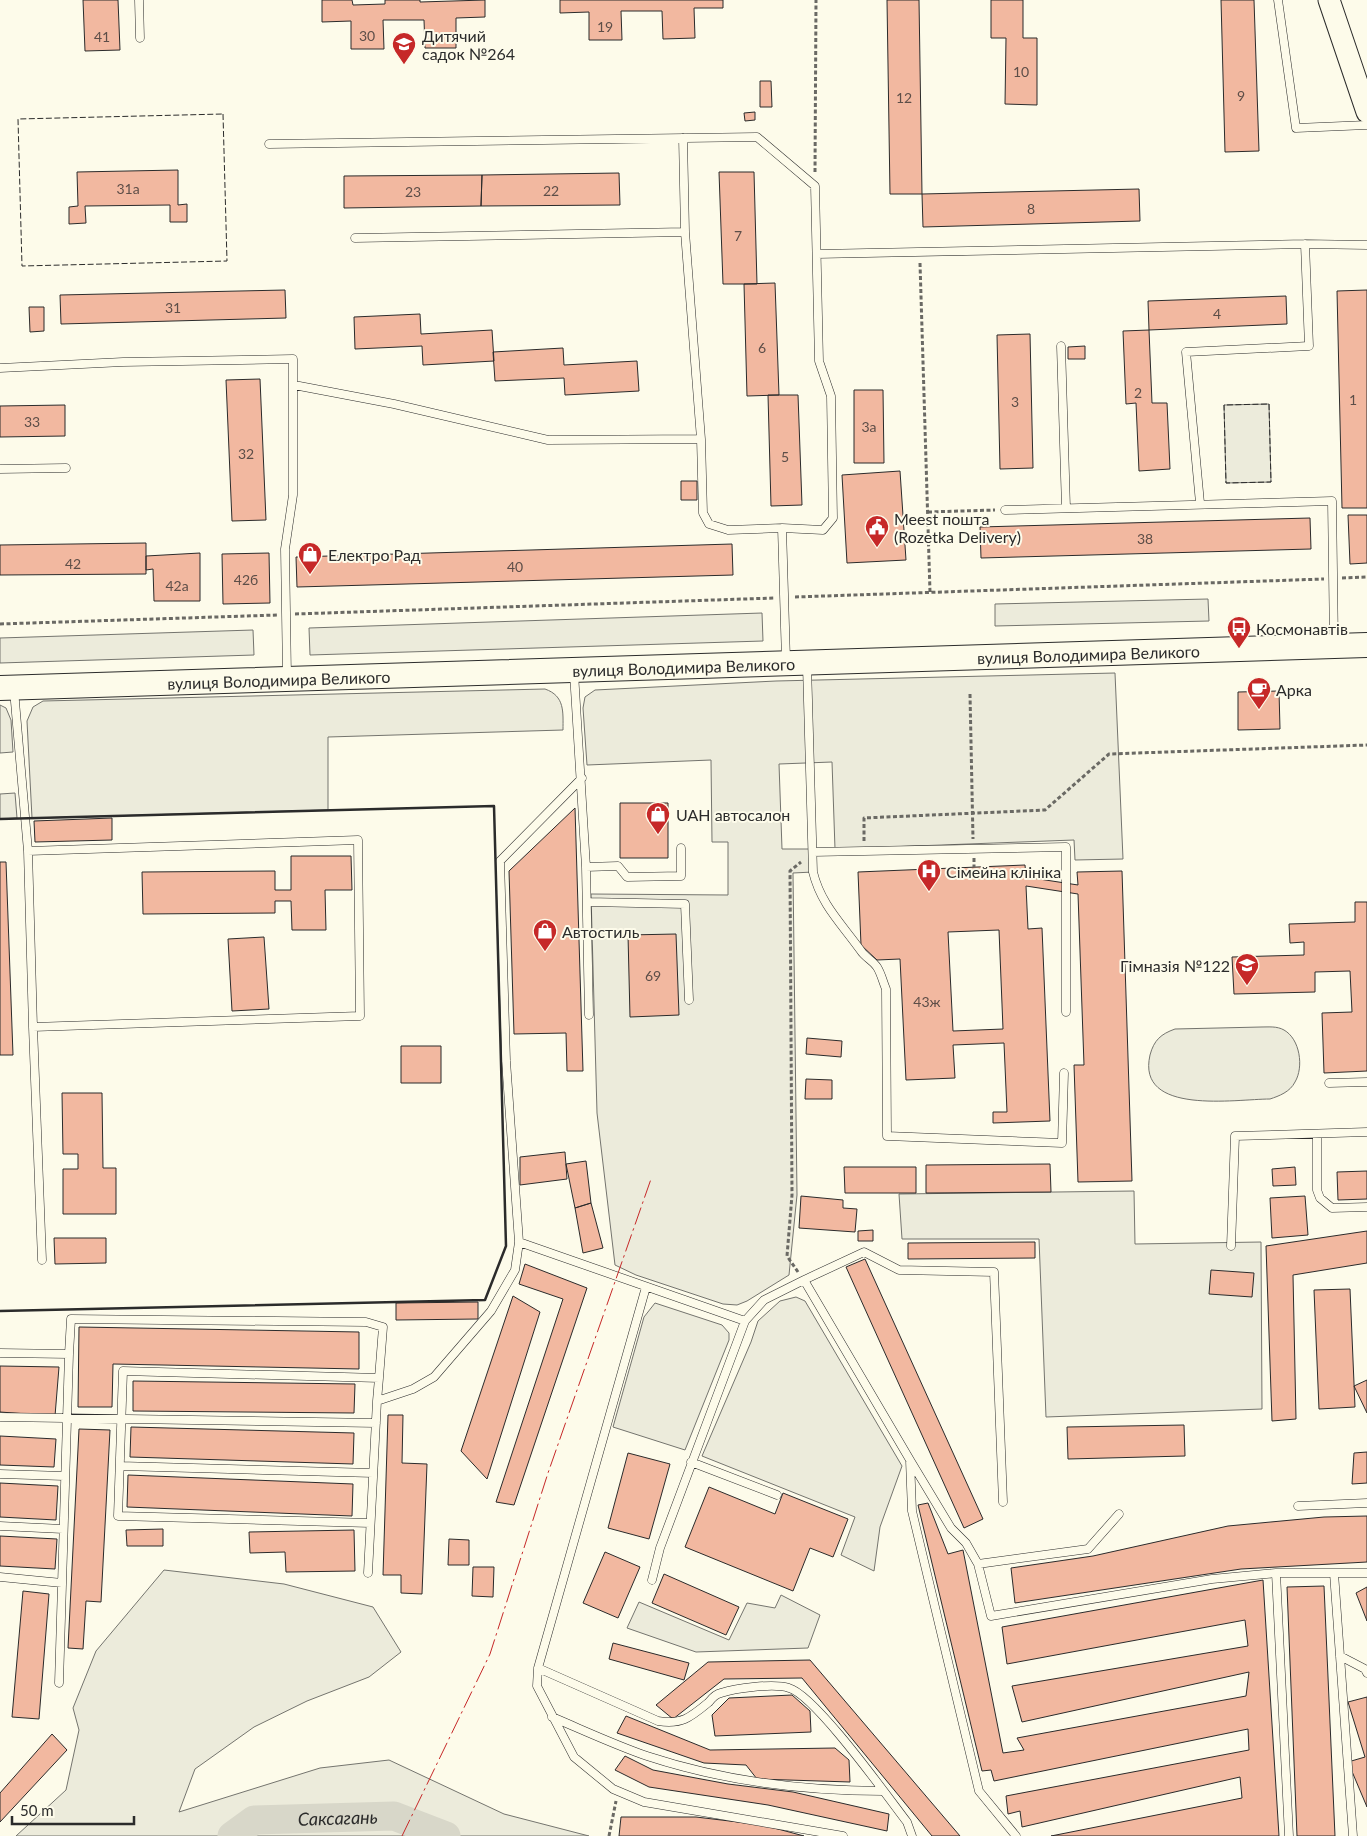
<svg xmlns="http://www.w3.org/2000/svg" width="1367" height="1836" font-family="Lato,sans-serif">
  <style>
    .green { fill: #ecebdb; stroke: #74746e }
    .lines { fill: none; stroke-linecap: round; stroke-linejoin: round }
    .river { stroke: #d8d7c9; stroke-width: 29 }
    .building { fill: #f2b8a0; stroke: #2b2b2b; fill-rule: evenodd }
    .lane-casing { stroke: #2b2b2b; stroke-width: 9 }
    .secondary-casing { stroke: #2b2b2b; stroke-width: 23 }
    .primary-casing { stroke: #2b2b2b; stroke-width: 26 }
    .path { stroke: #6a6964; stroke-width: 3; stroke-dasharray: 4 2.5; stroke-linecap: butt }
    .lane { stroke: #fdfbea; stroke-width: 8 }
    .secondary { stroke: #fdfbea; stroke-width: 21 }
    .primary { stroke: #fdfbea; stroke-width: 24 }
    .fence { stroke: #2b2b2b; stroke-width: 1; stroke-dasharray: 6 2.5; stroke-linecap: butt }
    .wall { stroke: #2b2b2b; stroke-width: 2.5 }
    .power { stroke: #c62828; stroke-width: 1; stroke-dasharray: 18 4 2.5 4; stroke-linecap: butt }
    .labels { text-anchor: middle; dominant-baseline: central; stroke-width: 4; stroke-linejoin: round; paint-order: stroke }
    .number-label { font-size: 14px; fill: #5d4e48 }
    .poi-label { font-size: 16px; fill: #2b2b2b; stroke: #fdfbea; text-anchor: start }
    .street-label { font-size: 16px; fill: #2b2b2b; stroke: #fdfbea }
    .water-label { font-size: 18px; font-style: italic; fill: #2b2b2b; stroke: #fdfbea }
  </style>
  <rect width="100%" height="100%" fill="#fdfbea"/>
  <!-- green -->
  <path class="green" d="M1269,404L1271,482L1226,483L1224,405Z
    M1208,599L1209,621L995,626V604Z
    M762,613L763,641L310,655L309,628Z
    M253,630L254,655L0,663V638Z
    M1115,673L1123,859L1075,860L1074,840L835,849L832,762L779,764L782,849H813V872L793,873L797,1195L789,1275L747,1301L737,1305L723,1304L636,1275L615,1265L597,1113L591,894L728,895V842H712L711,760L587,765L583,708L585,697L595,690L776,681Z
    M545,689C565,696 563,712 563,730L328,737V810L32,818L27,721L33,707L43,701Z
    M0,705L6,708L11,720L13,752L0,753Z
    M15,793L17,818L0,819V794Z
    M1261,1027C1269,1027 1277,1026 1284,1030C1300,1039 1304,1067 1295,1082C1290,1092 1279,1096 1270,1099C1236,1099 1136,1116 1150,1055C1154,1040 1161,1034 1175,1029Z
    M1134,1191L1135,1244L1261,1242L1262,1409L1046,1417L1039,1239H902L899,1194Z
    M796,1297L805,1301L902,1466L880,1527L874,1571L841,1555L855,1517L702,1456L751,1342L758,1321L780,1301Z
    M655,1303L722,1325L729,1333V1340L685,1450L613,1427L644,1317Z
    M164,1570L284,1584L373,1607L401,1652L369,1677L307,1701L254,1727L195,1769L179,1812L320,1768L389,1760L504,1814L589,1836H16L66,1790L79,1730L73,1708L96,1651Z
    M781,1595L820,1615L808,1648L696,1652L627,1628L639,1602L729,1640L747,1603L775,1608Z"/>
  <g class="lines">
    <!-- river -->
    <path class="river" id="s1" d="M232,1836L254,1820L394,1816L446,1836"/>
  </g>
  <!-- building -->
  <path class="building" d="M83,0H118L120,50L85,51Z
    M322,0H352L353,5L385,4V0H420V2L485,0V17L456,18V48H425L424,20H383L384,49H351V21L322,22Z
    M560,0H723V8H694L695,38L663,39L662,11H621L622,40H589V12L560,13Z
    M887,0H919L922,194H890Z
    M991,0H1023V38H1037V105L1005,104L1006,38H991Z
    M1221,0H1254L1259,151L1225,152Z
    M760,81H771L772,107H760Z
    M755,112V120L745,121L744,113Z
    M178,170V205L187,204V222H170V205L85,206L86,223L69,224V207L78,206L77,172Z
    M719,172H754L757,284H723Z
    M619,173L620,205L481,206L482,175Z
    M482,175L481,206L344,208V176Z
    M1139,189L1140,221L923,227L922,194Z
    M775,283L779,395L747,396L744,284Z
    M285,290L286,318L61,324L60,295Z
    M1367,290V508H1342L1337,291Z
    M1286,296L1287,324L1149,330L1148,301Z
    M29,307H44V331L30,332Z
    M420,314L421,334L492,330L494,361L423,365L422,346L355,349L354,317Z
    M1149,330L1152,403H1167L1170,469L1139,471L1136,403L1126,404L1123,331Z
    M1030,334L1033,468L1000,469L997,335Z
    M1085,346V359H1068V347Z
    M563,348L564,365L637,361L639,391L565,395L564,378L495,381L493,352Z
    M260,379L266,520L232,521L226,380Z
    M854,390H883L884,463H854Z
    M768,395H798L802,505L771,506Z
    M65,405V436L0,437V406Z
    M900,471L906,560L847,563L842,475Z
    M681,481H697V500H681Z
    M1348,515H1367V563L1350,564Z
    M1310,518L1311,549L981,558L980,527Z
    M146,543V574L0,575V545Z
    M732,544L733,575L297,587L296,557Z
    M200,553V601H154L153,569L146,570V556Z
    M269,553L270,603L223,604L222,554Z
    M1279,691L1280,729L1238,730V692Z
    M620,803H668V858H620Z
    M575,808L583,1071H567L566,1033L514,1034L509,871Z
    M112,818V840L35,842L34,821Z
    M291,856H351L352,890H325L326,930H292L291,901H275V913L143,914L142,872L275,871V890H291Z
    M0,862H6L13,1055H0Z
    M1025,865L1026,877L1078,885L1077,872L1122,871L1132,1181L1078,1182L1074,1065H1084L1078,894L1026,886L1028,929L1042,928L1050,1121L993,1123V1112H1007L1004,1043L953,1045L955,1078L906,1080L900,959L877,960L861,945L858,872ZM999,930L1003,1029L953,1031L948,932Z
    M1355,902H1367V1071L1324,1073L1322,1013L1352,1012L1350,971L1315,972V992L1234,994L1232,957L1304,955V942L1290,943L1289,924L1355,922Z
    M676,934L679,1015L630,1017L628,935Z
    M264,937L269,1009L232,1011L228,939Z
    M807,1038L842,1041L841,1057L806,1054Z
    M401,1046H441V1083H401Z
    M806,1079L832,1080V1099H805Z
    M62,1093H102L103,1168H116V1214H63V1169H78V1154H63Z
    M565,1152L567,1179L520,1185V1157Z
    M586,1161L591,1203L575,1208L566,1164Z
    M1050,1164L1051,1192L926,1193V1165Z
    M844,1167H916V1193H845Z
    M1295,1167L1296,1185L1273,1186L1272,1169Z
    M1367,1171V1199L1338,1200L1337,1172Z
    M801,1196L843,1200V1208L857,1209L855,1232L799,1228Z
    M1305,1196L1308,1235L1272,1238L1270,1198Z
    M591,1203L603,1248L583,1253L575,1208Z
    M873,1230V1241H858V1231Z
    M1367,1231V1263L1293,1275L1296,1419L1272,1421L1266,1246Z
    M54,1238H106V1263L55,1264Z
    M1035,1242V1258L908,1259V1243Z
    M865,1259L983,1519L964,1528L846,1267Z
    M525,1264L587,1288L514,1505L496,1502L563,1299L519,1284Z
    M1211,1270L1254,1273L1252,1297L1209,1294Z
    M1350,1289L1355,1407L1319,1409L1314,1290Z
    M513,1296L540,1312L487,1479L461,1451Z
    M478,1302V1319L396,1320V1303Z
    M79,1327L359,1332V1369L113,1364L112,1407H78Z
    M0,1366L59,1367L55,1416L0,1412Z
    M1367,1380V1413L1354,1386Z
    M133,1381L355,1384L354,1413L133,1411Z
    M388,1415H403L402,1463L427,1464L422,1594L401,1593V1575H383Z
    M1184,1425L1185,1456L1068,1459L1067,1427Z
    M131,1427L354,1433L353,1464L130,1457Z
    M79,1429L110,1430L101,1602L86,1601L83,1649L68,1648Z
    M0,1436L56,1439L54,1467L0,1465Z
    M1367,1452V1483L1352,1484L1354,1453Z
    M628,1453L670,1464L649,1539L608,1528Z
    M128,1475L353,1484L352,1516L127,1507Z
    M0,1483L58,1486L56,1520L0,1517Z
    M709,1487L775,1514L783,1493L848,1519L833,1557L810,1548L793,1591L685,1547Z
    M928,1503L948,1554L963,1550L1003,1753L1024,1750L1017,1738L1246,1696L1249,1672L1022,1722L1012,1686L1248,1646L1245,1620L1007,1664L1002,1627L1263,1580L1279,1836H1051L1242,1798L1240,1777L1022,1827L1020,1811L1008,1814L1006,1796L1249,1750L1248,1729L994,1781L991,1770L982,1771L918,1505Z
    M1367,1516V1562L1241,1569L1015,1603L1011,1568L1093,1556L1228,1526L1324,1517Z
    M163,1529V1546H127L126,1530Z
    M354,1530L355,1571L286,1572L285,1552L250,1553L249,1532Z
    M0,1536L57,1539L55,1569L0,1566Z
    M449,1539L469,1540V1565H448Z
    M605,1552L640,1567L618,1618L583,1603Z
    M473,1567H494L493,1597L472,1596Z
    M664,1574L739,1607L726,1635L652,1603Z
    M1324,1586L1335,1836H1297L1287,1587Z
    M1367,1587V1621L1356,1593Z
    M23,1591L49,1594L39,1719L12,1717Z
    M613,1643L689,1663L684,1680L609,1659Z
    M810,1660L960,1836H932L802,1678L724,1679L673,1719L656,1705L708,1662Z
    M792,1695L810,1711L811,1732L715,1736L712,1715L729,1698Z
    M1367,1697V1807L1348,1762L1365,1757L1348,1702Z
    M626,1716L710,1750L835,1748L849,1760L850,1782L757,1779L746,1765L704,1763L617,1733Z
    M52,1734L67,1750L0,1822V1793Z
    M625,1756L653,1770L728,1784L793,1792L889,1814L887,1831L768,1805L649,1787L615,1770Z
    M621,1817H696L763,1825L804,1836H619Z"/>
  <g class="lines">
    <!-- lane casing -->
    <g class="lane-casing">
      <path id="lane" d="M139,0L140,38
        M1278,0L1296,128L1367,125
        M683,138L685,232
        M269,144L757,137L815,186L819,361L831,396L833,518L823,530L782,528
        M355,238L685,232L701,439L703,513L709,524L728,530L782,528L786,660
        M817,254L1305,244L1367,245
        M1061,346L1066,508
        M0,368L123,362L293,359V495L285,549L287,676
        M294,385L394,404L548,440L701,439
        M0,469L66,468
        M1200,503L1186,352L1309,346L1305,244
        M1005,510L1332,501L1334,644
        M807,666L813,872C821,905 842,924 861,951C865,957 873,961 877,967C881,973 883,982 886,989L887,1136L1062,1143L1064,1073
        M574,673L586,867L589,1015
        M14,690L28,851L33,1027L360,1016L358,840L28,851
        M582,778L500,861L506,1061L519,1242L745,1321L660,1548L652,1580
        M813,852L1066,847V1012
        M586,867L618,866L627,877L681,876V848
        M588,902L685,904L689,1000
        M33,1027L42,1260
        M1329,1083L1367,1082
        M1317,1134V1190L1320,1198L1332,1208L1367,1207
        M1231,1246L1235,1136L1367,1132
        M804,1280L864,1252L899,1270L994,1272L1003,1502
        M646,1287L538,1668L537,1686L574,1757L613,1789L644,1802L843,1836
        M745,1321L764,1300L804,1280L910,1460L912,1511L979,1791L1016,1836
        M0,1353L69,1354L59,1683
        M69,1354L71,1319L366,1322L383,1327L379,1378
        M0,1417L376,1423
        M910,1460L951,1528L966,1543L978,1564L991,1616L1212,1579L1276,1573H1334L1353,1836
        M691,1462L777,1495
        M120,1466L373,1473
        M0,1474L64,1476
        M1298,1506L1367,1503
        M370,1523L118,1516L123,1371L379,1378L377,1401
        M0,1526L63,1529
        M978,1564L1088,1549L1119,1514
        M368,1573L377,1401L413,1389L434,1377L491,1311L515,1270L519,1242
        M1276,1573L1289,1836
        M1334,1573H1367
        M0,1577L62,1583
        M1340,1656L1365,1669L1367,1673
        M538,1668L658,1721C682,1725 691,1717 709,1702C712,1698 716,1694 721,1693C735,1688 775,1683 789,1688C815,1695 887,1796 907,1822L912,1836
        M552,1717C583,1730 615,1745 647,1756C723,1781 804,1791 883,1791"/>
    </g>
    <!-- secondary casing -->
    <g class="secondary-casing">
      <path id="secondary" d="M1329,0L1367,112"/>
    </g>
    <!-- primary casing -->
    <g class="primary-casing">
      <g id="primary">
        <path id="s2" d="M0,688L1367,645"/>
      </g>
    </g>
    <!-- path -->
    <path class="path" d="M815,172L816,0
      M920,263L930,592
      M928,512L995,510
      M1342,578L1367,577
      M795,597L1324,579
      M295,614L774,598
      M0,624L277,615
      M970,694L973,839
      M864,841V818L1045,810L1109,754L1367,745
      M974,858V867
      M798,1272L787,1256L792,1195L790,871L801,862
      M609,1836L616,1801"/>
    <!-- lane -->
    <use href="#lane" class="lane"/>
    <!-- secondary -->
    <use href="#secondary" class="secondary"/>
    <!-- primary -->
    <use href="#primary" class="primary"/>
    <!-- fence -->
    <path class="fence" d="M223,114L227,261L22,266L18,119Z
      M1269,404L1271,482L1226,483L1224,405Z"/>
    <!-- wall -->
    <path class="wall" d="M0,819L494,806L506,1246L485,1300L0,1311"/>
    <!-- power -->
    <path class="power" d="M402,1836L490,1654L548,1473L651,1179"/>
  </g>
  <!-- icons -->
  <defs>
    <g id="school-pin" transform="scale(1.25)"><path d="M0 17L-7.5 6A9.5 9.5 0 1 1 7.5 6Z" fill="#c62828" stroke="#fdfbea"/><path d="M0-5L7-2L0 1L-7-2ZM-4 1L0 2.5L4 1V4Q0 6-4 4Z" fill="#fff"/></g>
    <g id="civic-pin" transform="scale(1.25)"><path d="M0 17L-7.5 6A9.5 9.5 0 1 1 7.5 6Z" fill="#c62828" stroke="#fdfbea"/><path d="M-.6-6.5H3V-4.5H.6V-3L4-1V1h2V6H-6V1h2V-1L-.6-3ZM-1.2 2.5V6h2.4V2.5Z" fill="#fff"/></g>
    <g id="shop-pin" transform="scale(1.25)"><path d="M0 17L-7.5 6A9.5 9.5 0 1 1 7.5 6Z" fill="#c62828" stroke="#fdfbea"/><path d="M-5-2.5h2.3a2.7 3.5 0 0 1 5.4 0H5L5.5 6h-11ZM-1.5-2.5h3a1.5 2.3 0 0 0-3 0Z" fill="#fff"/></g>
    <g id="bus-pin" transform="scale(1.25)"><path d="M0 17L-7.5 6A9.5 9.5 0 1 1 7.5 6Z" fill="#c62828" stroke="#fdfbea"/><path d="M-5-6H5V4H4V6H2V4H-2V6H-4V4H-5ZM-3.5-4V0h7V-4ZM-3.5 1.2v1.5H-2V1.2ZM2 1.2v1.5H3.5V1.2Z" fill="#fff"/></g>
    <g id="cafe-pin" transform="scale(1.25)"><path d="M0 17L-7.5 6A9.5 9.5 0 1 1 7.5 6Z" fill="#c62828" stroke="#fdfbea"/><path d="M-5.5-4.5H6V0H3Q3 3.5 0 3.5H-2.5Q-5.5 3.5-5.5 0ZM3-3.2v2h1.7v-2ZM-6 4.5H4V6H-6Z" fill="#fff"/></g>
    <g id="hospital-pin" transform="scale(1.25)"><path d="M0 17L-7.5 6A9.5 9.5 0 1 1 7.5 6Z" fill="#c62828" stroke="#fdfbea"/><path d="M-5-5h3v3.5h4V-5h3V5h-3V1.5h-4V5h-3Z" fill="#fff"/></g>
  </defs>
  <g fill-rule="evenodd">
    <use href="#school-pin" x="404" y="44"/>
    <use href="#civic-pin" x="877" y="527"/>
    <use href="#shop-pin" x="310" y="554"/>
    <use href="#bus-pin" x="1239" y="628"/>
    <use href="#cafe-pin" x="1259" y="689"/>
    <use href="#shop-pin" x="658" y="814"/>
    <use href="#hospital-pin" x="929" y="871"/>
    <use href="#shop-pin" x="545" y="931"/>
    <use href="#school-pin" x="1247" y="965"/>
  </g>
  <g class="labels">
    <!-- number labels -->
    <g class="number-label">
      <text x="605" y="26">19</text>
      <text x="367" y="35">30</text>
      <text x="102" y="36">41</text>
      <text x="1021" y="71">10</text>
      <text x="1241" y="95">9</text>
      <text x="904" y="97">12</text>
      <text x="128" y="188">31а</text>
      <text x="551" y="190">22</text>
      <text x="413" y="191">23</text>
      <text x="1031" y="208">8</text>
      <text x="738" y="235">7</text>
      <text x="173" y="307">31</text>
      <text x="1217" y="313">4</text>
      <text x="762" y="347">6</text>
      <text x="1138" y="392">2</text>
      <text x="1353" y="399">1</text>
      <text x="1015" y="401">3</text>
      <text x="32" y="421">33</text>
      <text x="869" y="426">3а</text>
      <text x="246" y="453">32</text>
      <text x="785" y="456">5</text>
      <text x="1145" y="538">38</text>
      <text x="73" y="563">42</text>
      <text x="515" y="566">40</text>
      <text x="246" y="579">42б</text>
      <text x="177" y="585">42а</text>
      <text x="653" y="975">69</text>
      <text x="927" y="1001">43ж</text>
    </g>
    <!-- poi labels -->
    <g class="poi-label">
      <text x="422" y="35">Дитячий<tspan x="422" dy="18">садок №264</tspan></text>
      <text x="894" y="518">Meest пошта<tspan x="894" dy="18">(Rozetka Delivery)</tspan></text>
      <text x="328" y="554">Електро Рад</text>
      <text x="1256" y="628">Космонавтів</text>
      <text x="1276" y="689">Арка</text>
      <text x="676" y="814">UAH автосалон</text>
      <text x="946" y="871">Сімейна клініка</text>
      <text x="562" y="931">Автостиль</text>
      <text x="1230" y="965" text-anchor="end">Гімназія №122</text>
    </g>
    <!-- street labels -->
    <g class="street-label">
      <text stroke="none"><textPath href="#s2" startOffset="1089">вулиця Володимира Великого</textPath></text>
      <text stroke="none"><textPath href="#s2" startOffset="684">вулиця Володимира Великого</textPath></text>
      <text stroke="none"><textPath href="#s2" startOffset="279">вулиця Володимира Великого</textPath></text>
    </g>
    <!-- water labels -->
    <g class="water-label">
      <text stroke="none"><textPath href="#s1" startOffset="111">Саксагань</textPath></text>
    </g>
  </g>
  <!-- scale -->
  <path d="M12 1816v8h122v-8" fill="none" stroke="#2b2b2b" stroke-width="2.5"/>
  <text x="20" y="1816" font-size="15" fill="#2b2b2b" stroke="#fdfbea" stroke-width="4" paint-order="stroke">50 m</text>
</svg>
